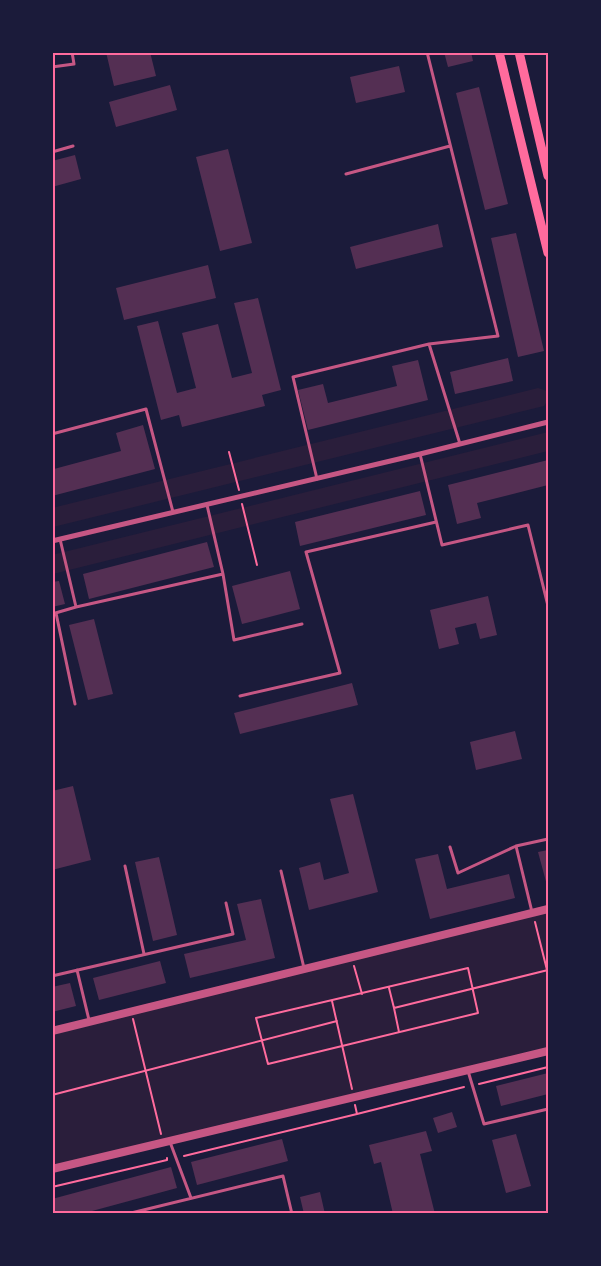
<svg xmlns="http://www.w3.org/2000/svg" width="601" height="1266" font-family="'IBM Plex Sans',sans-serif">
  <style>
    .green { fill: #2a1e3b }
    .building { fill: #542f53 }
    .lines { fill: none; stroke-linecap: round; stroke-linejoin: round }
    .path { stroke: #ff6b9d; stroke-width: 2 }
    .service { stroke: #c65784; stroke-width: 3 }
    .minor { stroke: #c65784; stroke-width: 5 }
    .tertiary { stroke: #c65784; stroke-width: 8 }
    .secondary { stroke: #ff6b9d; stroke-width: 9 }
    .neatline { fill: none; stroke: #ff6b9d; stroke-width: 2 }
  </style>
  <rect width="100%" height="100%" fill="#1b1b3a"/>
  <!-- green -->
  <path class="green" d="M538,388L547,391L548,400L544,406L53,527L52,508Z
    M548,432V451L53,574L52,555Z
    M548,909V1050L53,1169L52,1031Z"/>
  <!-- building -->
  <path class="building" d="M106,52H150L156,76L114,86Z
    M444,52H471L473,61L448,67Z
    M399,66L405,92L356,103L350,77Z
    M170,85L177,110L116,127L109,102Z
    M479,87L508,204L485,210L456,93Z
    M228,149L252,243L220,251L196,157Z
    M75,155L81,179L52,187V161Z
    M438,224L443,247L356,269L350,247Z
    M516,233L544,351L518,357L491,238Z
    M208,265L216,298L124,320L116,288Z
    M258,298L281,390L262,395L265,406L182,427L179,415L161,420L137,326L158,321L177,393L196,388L182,333L218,324L232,378L252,373L234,303Z
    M508,358L513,381L455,394L450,372Z
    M418,360L428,400L308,430L298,390L323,384L328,403L397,386L392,366Z
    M143,425L155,469L52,496V464L54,469L121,451L116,433Z
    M548,460V485L477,503L481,518L457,524L448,485Z
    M420,491L426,515L300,546L295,522Z
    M207,542L214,567L89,599L83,574Z
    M290,571L300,609L242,624L232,586Z
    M59,581L65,604L52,607V582Z
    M488,596L497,635L480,639L476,623L455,628L459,644L439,649L430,610Z
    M94,619L113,694L88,700L69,625Z
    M352,683L358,705L240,734L234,713Z
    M515,731L522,759L476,770L470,742Z
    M73,786L91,860L52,870V791Z
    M353,794L378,892L309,910L299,868L320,862L324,880L349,873L330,799Z
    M548,850V889L538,852Z
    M438,854L447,889L509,874L515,898L430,919L415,859Z
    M159,857L177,935L153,941L135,862Z
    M261,899L275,958L190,978L184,954L246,940L237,904Z
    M160,961L166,983L99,1000L93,978Z
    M70,983L76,1006L52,1012V987Z
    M548,1073V1094L501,1106L496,1086Z
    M452,1112L457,1127L438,1133L433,1118Z
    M426,1131L432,1151L420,1154L435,1214H393L381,1162L374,1164L369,1145Z
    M516,1134L531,1186L506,1193L492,1140Z
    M282,1139L288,1161L197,1185L191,1162Z
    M171,1167L177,1188L81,1214H52V1199Z
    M320,1192L325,1214H304L300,1197Z"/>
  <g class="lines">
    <!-- path -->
    <path class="path" d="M229,452L239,490
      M242,504L257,565
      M535,922L548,974
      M354,966L362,994
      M468,968L478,1013L268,1064L256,1018Z
      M389,988L394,1008
      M332,1001L352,1089
      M133,1019L161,1134
      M399,1032L394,1008L548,970
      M479,1084L548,1067
      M52,1095L337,1021
      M357,1114L464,1087
      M184,1156L357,1114L355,1105
      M52,1187L167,1160V1158"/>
    <!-- service -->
    <path class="service" d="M427,52L498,336L429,344
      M52,67L74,64L72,52
      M52,152L73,146
      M346,174L450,146
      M52,434L146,409L173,512
      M420,454L442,545L528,525L548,606
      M317,479L293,377L429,344L460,444
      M207,505L223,574L234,640L302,624
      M60,539L76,607L223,574
      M56,613L75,704
      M52,614L76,607
      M240,696L340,673L306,552L436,522
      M450,847L458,873L516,846
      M125,866L144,954
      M281,871L304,968
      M532,912L516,846L548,839
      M77,970L89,1020
      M52,976L233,934L226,903
      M468,1071L484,1124L548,1109
      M170,1142L191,1198
      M127,1214L283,1176L292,1214"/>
    <!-- minor -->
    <path class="minor" d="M52,541L420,454L548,422"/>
    <!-- tertiary -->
    <path class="tertiary" d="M52,1031L548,909
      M52,1169L548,1051"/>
    <!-- secondary -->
    <path class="secondary" d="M499,52L548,253
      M519,52L548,176"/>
  </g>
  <!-- border -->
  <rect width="601" height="1266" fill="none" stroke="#1b1b3a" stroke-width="108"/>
  <rect x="54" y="54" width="493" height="1158" class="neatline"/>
</svg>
